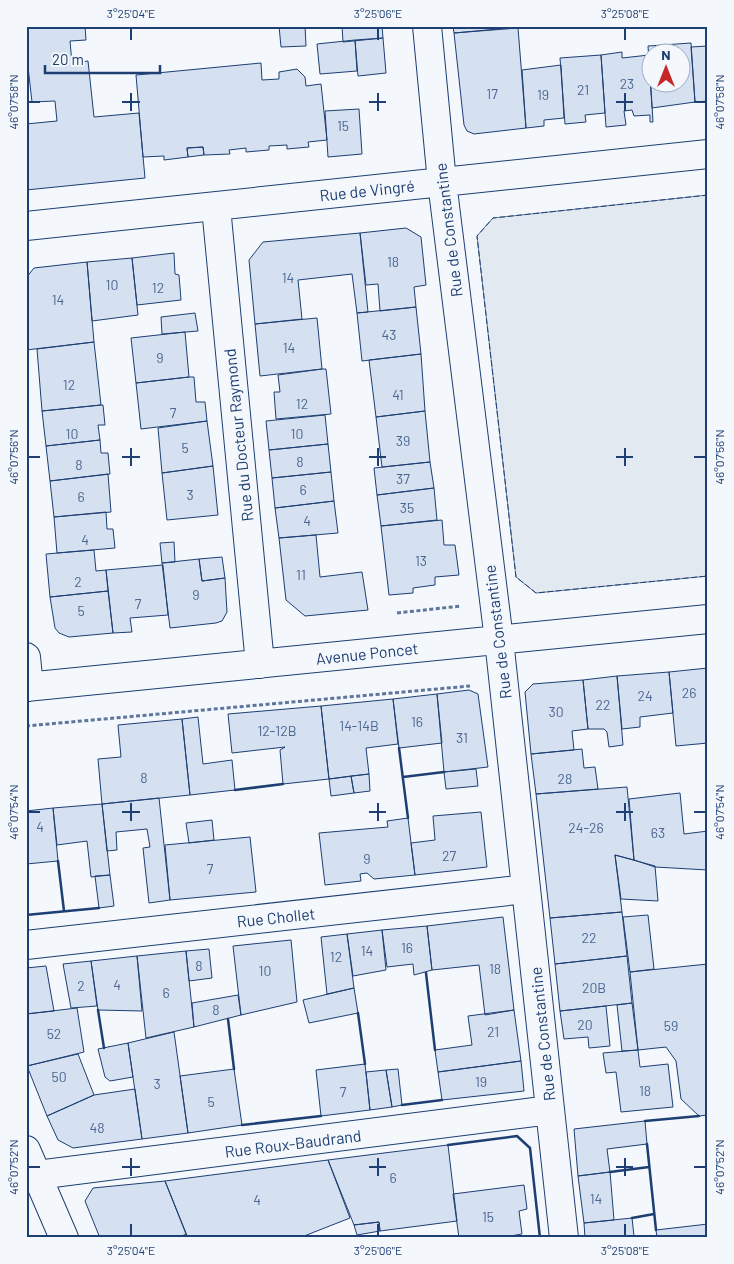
<svg xmlns="http://www.w3.org/2000/svg" width="734" height="1264" font-family="Barlow,sans-serif">
  <style>
    .green { fill: #e3e9f0; stroke: #687fa3 }
    .building { fill: #d5e0f0; stroke: #1d3f73; fill-rule: evenodd }
    .lines { fill: none; stroke-linecap: round; stroke-linejoin: round }
    .street-casing { stroke: #1d3f73; stroke-width: 30 }
    .secondary-casing { stroke: #1d3f73; stroke-width: 30 }
    .path { stroke: #5e769c; stroke-width: 3; stroke-dasharray: 4 2.5; stroke-linecap: butt }
    .street { stroke: #f4f7fb; stroke-width: 28 }
    .secondary { stroke: #f4f7fb; stroke-width: 28 }
    .fence { stroke: #1d3f73; stroke-width: 1; stroke-dasharray: 6 2.5; stroke-linecap: butt }
    .wall { stroke: #1d3f73; stroke-width: 2.5 }
    .ticks { fill: none; stroke: #1d3f73; stroke-width: 2 }
    .labels { text-anchor: middle; dominant-baseline: central; stroke-width: 4; stroke-linejoin: round; paint-order: stroke }
    .number-label { font-size: 14px; fill: #4b6792 }
    .street-label { font-size: 16px; fill: #1d3f73; stroke: #f4f7fb }
    .neatline { fill: none; stroke: #1d3f73; stroke-width: 2 }
    .ticks-label { font-size: 12px; text-anchor: middle; fill: #1d3f73 }
  </style>
  <rect width="100%" height="100%" fill="#f4f7fb"/>
  <!-- green -->
  <path class="green" d="M708,195V576L536,593L516,577L477,236L493,218Z"/>
  <!-- building -->
  <path class="building" d="M26,26H85L86,40L70,41L72,63L88,61L94,117L139,113L145,178L26,190V124L57,121L55,101L32,102L28,67H26Z
    M279,26H305L306,46L281,47Z
    M342,26H382L383,38L343,42Z
    M453,26H498V29L454,33Z
    M518,28L526,128L474,134L467,131L464,125L454,33Z
    M383,38L386,73L358,76L355,40Z
    M355,40L357,71L320,74L317,44Z
    M691,43L695,102L652,108L648,46ZM652,52H682V82H652Z
    M708,46V101L695,102L691,47Z
    M622,52V58L649,55L653,122H650V115L634,116L632,110L624,111L626,125L606,127L601,55Z
    M601,55L605,113L585,115L586,122L565,124L560,58Z
    M261,63L262,80L279,79V72L297,69L305,77L306,86L321,84L327,140L308,142L309,147L287,149V145L269,146V150L246,152V148L229,150L230,154L204,155L203,147L187,148L188,157L164,160V156L143,157L136,75Z
    M561,65L564,118L544,120V126L526,128L522,70Z
    M359,109L362,154L328,157L325,111Z
    M203,147L204,155L188,157L187,148Z
    M406,228L421,237L426,285L414,287L416,307L380,311L378,284L366,285L360,233Z
    M360,233L368,312L357,313L352,274L298,280L302,319L255,324L249,260L263,242Z
    M174,253L175,274L179,275L181,300L137,305L132,258Z
    M132,258L138,315L92,321L87,262Z
    M87,262L94,342L26,350V278L34,268Z
    M416,307L421,354L362,361L357,313Z
    M195,313L198,331L162,334L161,317Z
    M317,318L322,369L260,376L255,324Z
    M185,332L189,377L136,383L131,338Z
    M94,342L101,405L42,411L37,349Z
    M421,354L425,411L376,417L369,360Z
    M322,369H326L331,414L276,419L274,392H280L278,375Z
    M189,377H194L196,402H205L207,421L141,429L136,383Z
    M101,405H103L105,425H98L100,440L46,446L42,411Z
    M425,411L430,462L382,467L376,417Z
    M325,415L328,444L269,450L266,421Z
    M207,421L213,466L162,473L158,428Z
    M100,440L101,453H108L110,474L50,481L46,446Z
    M328,444L331,472L272,478L269,450Z
    M430,462L434,488L377,495L374,468Z
    M213,466L218,515L167,520L162,473Z
    M331,472L334,501L275,508L272,478Z
    M108,474L111,512L54,517L50,481Z
    M434,488L437,520L381,526L377,495Z
    M334,501L338,533L279,538L275,508Z
    M106,512L107,529H113L115,548L57,553L54,517Z
    M442,520L444,545H455L459,575L435,577V585L413,588V593L389,595L381,526Z
    M316,535L320,577L362,572L368,610L305,616L286,600L279,538Z
    M174,542L175,562L162,563L160,543Z
    M94,550L96,571L106,570L108,591L50,597L46,554Z
    M222,557L225,578L202,581L199,559Z
    M199,559L202,581L225,578L227,612L222,621L216,623L170,628L162,563Z
    M163,565L168,615L130,618L132,632L113,633L106,570Z
    M108,591L113,633L69,637L59,633L55,628L50,597Z
    M708,668V743L676,746L669,672Z
    M669,672L673,713L640,717V727L622,729L617,676Z
    M617,676L623,745L609,747L607,732L604,729H588L583,680Z
    M583,680L588,729L572,731L574,750L531,754L525,692L533,684Z
    M469,690L478,694L488,767L444,772L437,694Z
    M437,694L442,743L399,748L393,699Z
    M393,699L398,744L366,748L369,774L329,779L321,706Z
    M321,706L329,779L283,784L280,750L285,747L232,753L228,714Z
    M198,717L203,764L232,760L235,790L190,795L182,719Z
    M182,719L190,795L102,804L98,759L121,757L118,725Z
    M582,749L584,768L595,767L598,789L536,794L531,754Z
    M476,769L478,786L446,789L444,772Z
    M369,774L370,791L354,793L351,776Z
    M351,776L354,793L331,796L329,779Z
    M627,787L634,860L615,855L622,912L550,918L536,794Z
    M680,793L684,834L708,831V870L655,867L634,860L629,799Z
    M159,798L170,900L149,903L143,848L150,847L147,829L116,832L117,850L107,851L102,804Z
    M102,804L110,875L91,877L87,841L57,845L53,808Z
    M53,808L58,861L26,864V811Z
    M481,812L487,867L415,875L411,843L435,840L433,816Z
    M408,818L415,875L374,879L367,873L360,874L361,881L325,885L319,833L388,827L387,821Z
    M212,820L214,840L189,843L186,823Z
    M250,837L256,892L170,900L165,845Z
    M615,855L655,866L658,901L621,899Z
    M110,875L114,906L99,908L95,876Z
    M622,912L627,956L555,964L550,918Z
    M648,915L654,969L630,972L623,917Z
    M503,917L514,1010L485,1015L479,965L432,970L427,926Z
    M427,926L432,970L414,975L413,964L387,967L382,930Z
    M382,930L386,970L353,976L347,934Z
    M347,934L354,988L327,994L321,937Z
    M291,940L297,1002L241,1015L233,946Z
    M209,949L212,978L189,981L186,951Z
    M186,951L194,1027L146,1038L137,956Z
    M137,956L142,1011L98,1010L91,961Z
    M627,956L632,1003L560,1011L555,964Z
    M91,961L97,1006L71,1008L63,964Z
    M708,964V1115L699,1116L681,1099L676,1061L666,1047L638,1050L630,972Z
    M46,966L54,1011L26,1014V968Z
    M354,988L358,1013L309,1023L303,1000Z
    M238,995L241,1015L194,1027L192,1003Z
    M632,1003L638,1050L622,1051L617,1005Z
    M606,1006L610,1046L589,1048L588,1037L564,1039L560,1011Z
    M77,1008L84,1052L27,1066L26,1014Z
    M514,1010L521,1061L438,1072L435,1050L472,1045L468,1016Z
    M174,1032L188,1133L142,1139L128,1043Z
    M128,1043L133,1077L110,1081L105,1077L98,1049Z
    M638,1050L640,1067L668,1064L673,1107L621,1112L616,1072L606,1073L603,1053Z
    M78,1054L94,1095L47,1116L27,1066Z
    M521,1061L524,1091L442,1100L438,1072Z
    M365,1064L370,1110L321,1116L316,1070Z
    M234,1069L242,1125L188,1133L180,1076Z
    M398,1069L402,1105L392,1107L386,1070Z
    M386,1070L392,1107L370,1110L366,1072Z
    M135,1089L142,1139L73,1148L58,1140L47,1116L94,1095Z
    M645,1121L647,1144L607,1149L610,1172L578,1176L574,1129Z
    M448,1145L457,1221L380,1231L379,1222L354,1225L328,1160Z
    M328,1160L350,1218L299,1238H188L165,1181Z
    M610,1172L614,1220L584,1223L578,1176Z
    M165,1181L186,1234L178,1238H100L85,1201L93,1188Z
    M524,1185L527,1209L519,1211L522,1234L499,1238H459L453,1194Z
    M632,1218L634,1236L585,1238L584,1223Z
    M379,1222L380,1231L357,1235L354,1225Z
    M708,1224V1238H657L656,1230Z"/>
  <g class="lines">
    <!-- street casing -->
    <g class="street-casing">
      <path id="street" d="M427,26L442,182L499,640L564,1238
        M216,207L260,664
        M26,226L708,154
        M26,657L29,687
        M26,687L708,619
        M26,945L526,889
        M37,1175L550,1110"/>
    </g>
    <!-- secondary casing -->
    <g class="secondary-casing">
      <path id="secondary" d="M26,1150L64,1238"/>
    </g>
    <!-- path -->
    <path class="path" d="M397,613L461,606
      M26,726L470,686"/>
    <!-- street -->
    <use href="#street" class="street"/>
    <!-- secondary -->
    <use href="#secondary" class="secondary"/>
    <!-- fence -->
    <path class="fence" d="M708,195L493,218L477,236L516,577L536,593L708,576"/>
    <!-- wall -->
    <path class="wall" d="M399,748L408,818
      M403,777L444,772
      M235,790L283,784
      M58,861L64,911
      M26,915L99,908
      M426,973L435,1050
      M98,1010L104,1048
      M358,1013L365,1064
      M228,1019L234,1069
      M402,1105L442,1100
      M645,1121L699,1116
      M242,1125L321,1116
      M647,1144L656,1230
      M448,1145L517,1136L530,1148L540,1238
      M610,1172L649,1167
      M632,1218L654,1214"/>
  </g>
  <!-- ticks -->
  <path class="ticks" d="M131,28V40M378,28V40M625,28V40M131,93V111M378,93V111M625,93V111M28,102H40M122,102H140M369,102H386M616,102H633M694,102H706M131,448V466M378,448V466M625,448V466M28,457H40M122,457H140M369,457H386M616,457H633M694,457H706M131,803V821M378,803V821M625,803V821M28,812H40M122,812H140M369,812H386M616,812H633M694,812H706M131,1158V1176M378,1158V1176M625,1158V1176M28,1167H40M122,1167H140M369,1167H386M616,1167H633M694,1167H706M131,1224V1236M378,1224V1236M625,1224V1236"/>
  <g class="labels">
    <!-- number labels -->
    <g class="number-label">
      <text x="627" y="83">23</text>
      <text x="583" y="89">21</text>
      <text x="492" y="93">17</text>
      <text x="543" y="94">19</text>
      <text x="343" y="125">15</text>
      <text x="393" y="261">18</text>
      <text x="288" y="277">14</text>
      <text x="112" y="284">10</text>
      <text x="158" y="287">12</text>
      <text x="58" y="299">14</text>
      <text x="389" y="334">43</text>
      <text x="289" y="347">14</text>
      <text x="160" y="357">9</text>
      <text x="69" y="384">12</text>
      <text x="398" y="394">41</text>
      <text x="302" y="403">12</text>
      <text x="173" y="412">7</text>
      <text x="72" y="433">10</text>
      <text x="297" y="433">10</text>
      <text x="403" y="440">39</text>
      <text x="185" y="447">5</text>
      <text x="300" y="461">8</text>
      <text x="79" y="464">8</text>
      <text x="403" y="478">37</text>
      <text x="303" y="489">6</text>
      <text x="190" y="494">3</text>
      <text x="81" y="496">6</text>
      <text x="407" y="507">35</text>
      <text x="307" y="520">4</text>
      <text x="85" y="539">4</text>
      <text x="421" y="560">13</text>
      <text x="301" y="574">11</text>
      <text x="78" y="581">2</text>
      <text x="196" y="594">9</text>
      <text x="138" y="603">7</text>
      <text x="81" y="610">5</text>
      <text x="689" y="692">26</text>
      <text x="645" y="695">24</text>
      <text x="603" y="704">22</text>
      <text x="556" y="711">30</text>
      <text x="417" y="721">16</text>
      <text x="359" y="725">14-14B</text>
      <text x="277" y="730">12-12B</text>
      <text x="462" y="737">31</text>
      <text x="144" y="777">8</text>
      <text x="565" y="778">28</text>
      <text x="40" y="826">4</text>
      <text x="586" y="827">24-26</text>
      <text x="658" y="832">63</text>
      <text x="449" y="855">27</text>
      <text x="367" y="858">9</text>
      <text x="210" y="868">7</text>
      <text x="589" y="937">22</text>
      <text x="407" y="947">16</text>
      <text x="367" y="950">14</text>
      <text x="336" y="956">12</text>
      <text x="199" y="965">8</text>
      <text x="495" y="968">18</text>
      <text x="265" y="970">10</text>
      <text x="117" y="984">4</text>
      <text x="81" y="985">2</text>
      <text x="594" y="987">20B</text>
      <text x="166" y="992">6</text>
      <text x="216" y="1009">8</text>
      <text x="585" y="1024">20</text>
      <text x="671" y="1025">59</text>
      <text x="493" y="1031">21</text>
      <text x="54" y="1033">52</text>
      <text x="59" y="1076">50</text>
      <text x="481" y="1081">19</text>
      <text x="157" y="1083">3</text>
      <text x="645" y="1090">18</text>
      <text x="343" y="1091">7</text>
      <text x="211" y="1101">5</text>
      <text x="97" y="1127">48</text>
      <text x="393" y="1177">6</text>
      <text x="596" y="1198">14</text>
      <text x="257" y="1199">4</text>
      <text x="488" y="1216">15</text>
    </g>
    <!-- street labels -->
    <g class="street-label">
      <text transform="translate(367 190) rotate(-6)">Rue de Vingré</text>
      <text transform="translate(448 230) rotate(-97)">Rue de Constantine</text>
      <text transform="translate(238 435) rotate(-96)">Rue du Docteur Raymond</text>
      <text transform="translate(497 632) rotate(-97)">Rue de Constantine</text>
      <text transform="translate(367 653) rotate(-6)">Avenue Poncet</text>
      <text transform="translate(276 917) rotate(-6)">Rue Chollet</text>
      <text transform="translate(542 1034) rotate(-96)">Rue de Constantine</text>
      <text transform="translate(293 1143) rotate(-7)">Rue Roux-Baudrand</text>
    </g>
  </g>
  <!-- border -->
  <rect width="734" height="1264" fill="none" stroke="#f4f7fb" stroke-width="55"/>
  <!-- north arrow -->
  <g transform="translate(666 68)"><circle r="24" fill="#f4f7fb" stroke="#9eadc5"/>
  <path d="M0-4L9 19L0 12L-9 19Z" fill="#c62828"/>
  <text y="-8" font-size="14" font-weight="bold" text-anchor="middle" fill="#1d3f73">N</text>
  </g>
  <!-- scale -->
  <path d="M45 65v8h115v-8" fill="none" stroke="#1d3f73" stroke-width="2.5"/>
  <text x="52" y="65" font-size="15" fill="#1d3f73" stroke="#f4f7fb" stroke-width="4" paint-order="stroke">20 m</text>
  <rect x="28" y="28" width="678" height="1208" class="neatline"/>
  <g class="ticks-label">
    <text x="131" y="18">3°25'04"E</text>
    <text x="378" y="18">3°25'06"E</text>
    <text x="625" y="18">3°25'08"E</text>
    <text transform="translate(14 102) rotate(-90)" y="4">46°07'58"N</text>
    <text transform="translate(720 102) rotate(-90)" y="4">46°07'58"N</text>
    <text transform="translate(14 457) rotate(-90)" y="4">46°07'56"N</text>
    <text transform="translate(720 457) rotate(-90)" y="4">46°07'56"N</text>
    <text transform="translate(14 812) rotate(-90)" y="4">46°07'54"N</text>
    <text transform="translate(720 812) rotate(-90)" y="4">46°07'54"N</text>
    <text transform="translate(14 1167) rotate(-90)" y="4">46°07'52"N</text>
    <text transform="translate(720 1167) rotate(-90)" y="4">46°07'52"N</text>
    <text x="131" y="1255">3°25'04"E</text>
    <text x="378" y="1255">3°25'06"E</text>
    <text x="625" y="1255">3°25'08"E</text>
  </g>
</svg>
